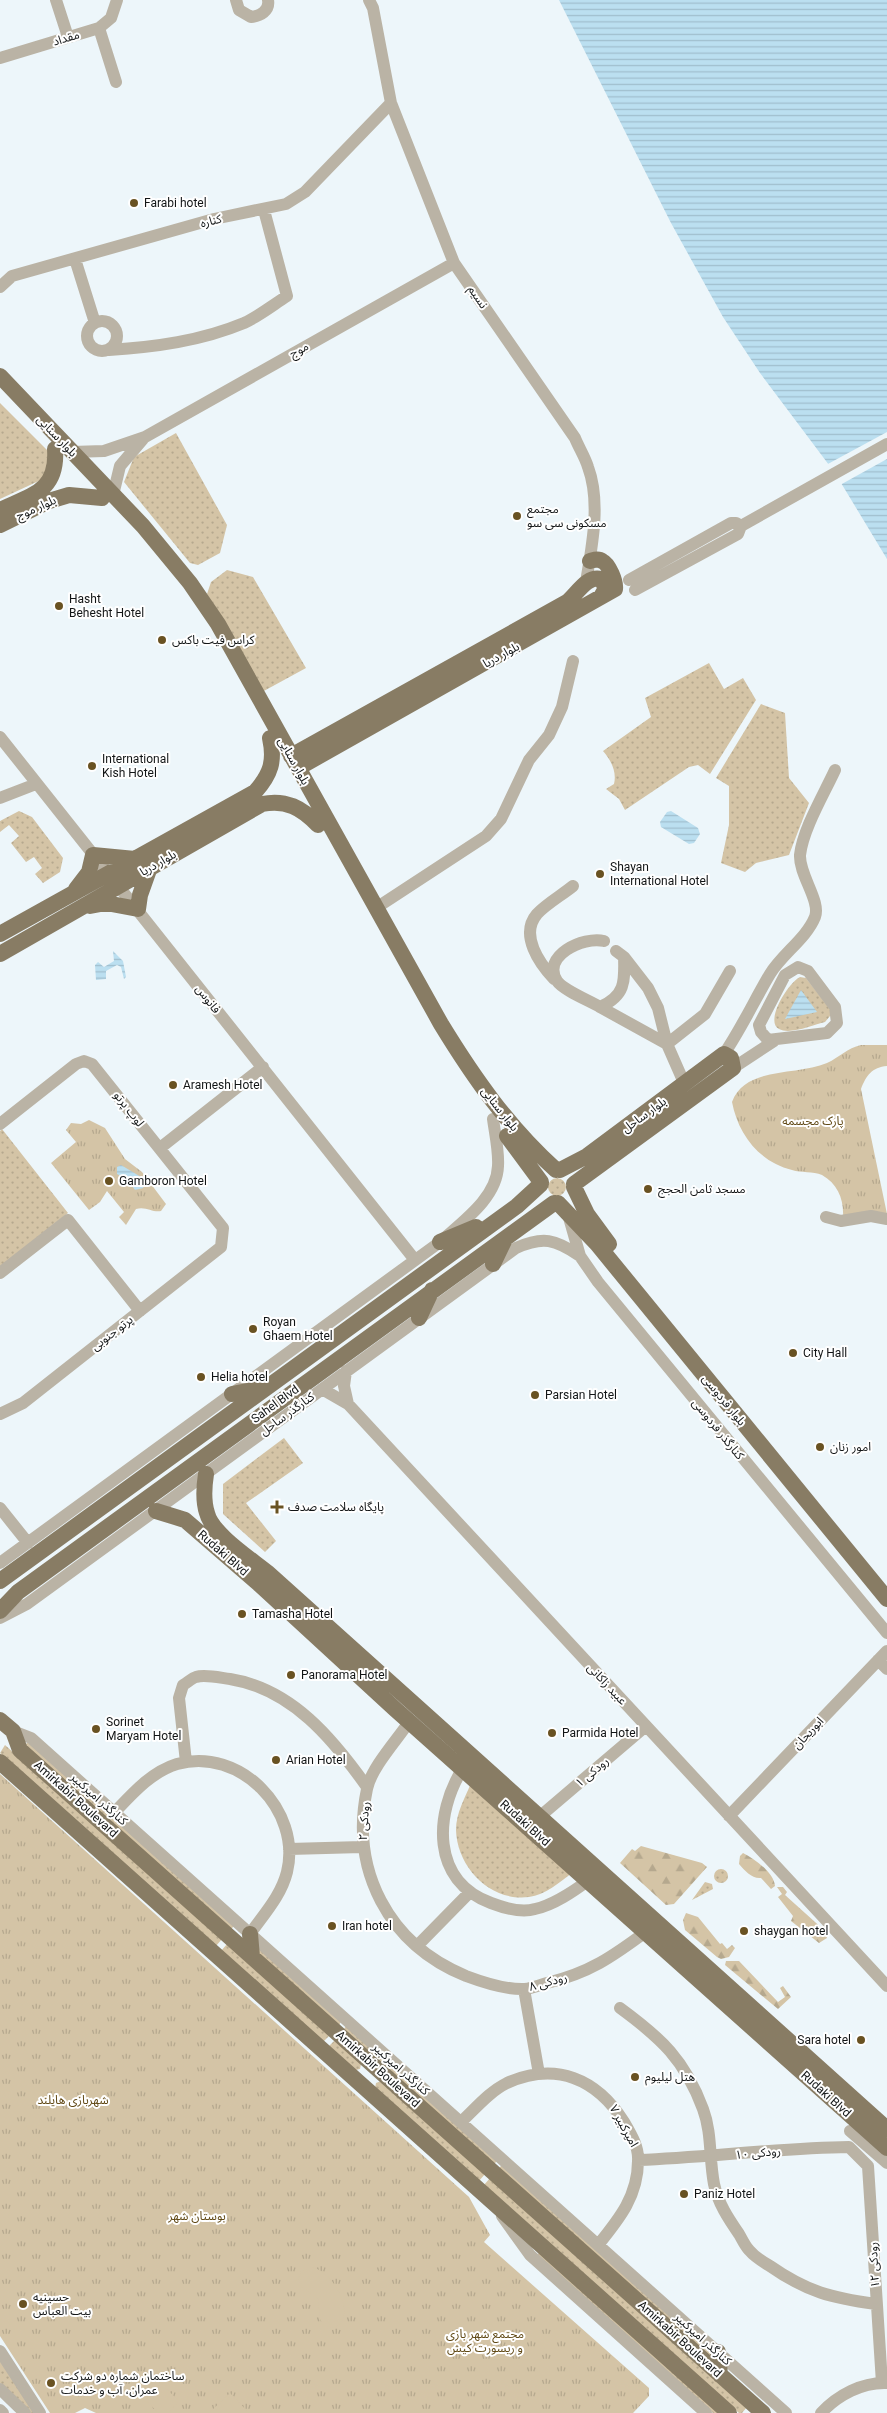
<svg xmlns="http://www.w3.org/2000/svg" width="887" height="2413" font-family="Roboto,'Noto Sans Arabic',sans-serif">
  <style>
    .grass { fill: url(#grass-dots) }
    .forest { fill: url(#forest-firs) }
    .park { fill: url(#park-tufts) }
    .garden { fill: #d4c4a6 }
    .water { fill: url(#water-rules) }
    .pier { fill: #edf6fa }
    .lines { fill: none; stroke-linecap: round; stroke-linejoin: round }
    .minor { stroke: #bab3a5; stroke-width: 12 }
    .major { stroke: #887c64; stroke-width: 16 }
    .poi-dot { fill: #695222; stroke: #fff; stroke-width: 2 }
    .labels { text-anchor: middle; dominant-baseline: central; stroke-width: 4; stroke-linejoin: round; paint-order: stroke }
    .street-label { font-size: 12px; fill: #121516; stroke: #fff }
    .poi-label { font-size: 12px; fill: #121516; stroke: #fff; text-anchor: start }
    .park-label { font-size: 12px; fill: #604814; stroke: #fff }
  </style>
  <defs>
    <pattern id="grass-dots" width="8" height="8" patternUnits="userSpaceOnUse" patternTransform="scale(1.25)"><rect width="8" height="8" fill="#d4c4a6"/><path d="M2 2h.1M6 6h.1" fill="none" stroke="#b5a88e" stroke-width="1.8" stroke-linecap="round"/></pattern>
    <pattern id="forest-firs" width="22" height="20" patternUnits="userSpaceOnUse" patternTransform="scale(1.25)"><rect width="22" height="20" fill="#d4c4a6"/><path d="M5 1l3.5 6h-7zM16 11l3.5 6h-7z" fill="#b5a88e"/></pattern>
    <pattern id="park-tufts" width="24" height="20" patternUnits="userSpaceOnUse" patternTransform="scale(1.25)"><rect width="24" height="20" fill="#d4c4a6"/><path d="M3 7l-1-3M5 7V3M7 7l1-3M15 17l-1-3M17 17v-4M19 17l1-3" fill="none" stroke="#b5a88e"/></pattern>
    <pattern id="water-rules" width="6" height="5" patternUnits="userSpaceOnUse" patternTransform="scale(1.25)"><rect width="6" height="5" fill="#bbdff0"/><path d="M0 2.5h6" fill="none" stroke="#a0becd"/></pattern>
  </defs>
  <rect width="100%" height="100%" fill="#edf6fa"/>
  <!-- grass -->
  <path class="grass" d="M0,403L51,454L43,479L0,499Z
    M176,433L227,525L220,553L198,565L190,563L124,482L134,457Z
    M227,570L253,577L306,668L262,692L207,594L211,582Z
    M709,663L724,689L743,678L756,700L710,774L698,765L689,767L625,810L619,799L606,789L614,784C617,772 611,760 603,751L651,717L645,698Z
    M761,704L785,713L789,778L809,803L789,855L756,863L745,872L721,863L729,825V786L716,778Z
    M19,811L32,817L63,858L60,872L43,883L35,874L42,868L34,857L26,862L11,843L19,836L9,825L0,832V821Z
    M800,977L806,978L830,1009V1016L825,1022C813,1025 790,1035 779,1029C764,1021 789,982 800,977Z
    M2,1129L68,1213L0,1267V1131Z
    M548 1187a9 9 0 1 1 18 0a9 9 0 1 1-18 0Z
    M284,1438L303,1463L246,1503L276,1541L265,1552L223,1514V1484Z
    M28,1742L234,1926L231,1929L25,1745Z
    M5,1745L222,1939L216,1946L0,1753Z
    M471,1783L572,1873C560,1882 545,1895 529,1897C490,1902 457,1867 456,1830C456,1813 465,1798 471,1783Z
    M714 1876a7 7 0 1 1 14 0a7 7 0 1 1-14 0Z
    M705,1882L712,1884L713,1889L692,1900Z
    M227,1944L330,2035L323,2042L221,1951Z
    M255,1945L341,2022L339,2025L256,1951Z
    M346,2026L497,2161L494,2164L344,2029Z
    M335,2040L361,2064L360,2069L356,2070L328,2047Z
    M381,2081L485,2174L479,2181L375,2088L376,2083Z
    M502,2165L713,2354L714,2360L499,2168Z
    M490,2178L747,2407L742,2413H739L484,2185Z
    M539,2253L719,2413H713L537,2255Z
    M0,2360L34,2413H31L0,2383Z"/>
  <!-- forest -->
  <path class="forest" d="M641,1846L702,1863L707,1867L674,1904L666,1905L620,1863L632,1849L635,1851Z
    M743,1853C755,1859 774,1873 775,1886L771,1889L761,1878C752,1879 745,1871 739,1864L740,1856Z
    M777,1887H783L787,1892L785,1895L825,1931L827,1938L819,1943L791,1921L793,1916L778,1897L782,1894Z
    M686,1913L698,1917L720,1944L722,1943L727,1949L732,1945L735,1948L729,1957L721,1959L717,1957L685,1930L683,1920Z
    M726,1961H739L778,2002L785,1997L780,1988L783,1986L791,1997L778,2009L725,1965Z"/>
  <!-- park -->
  <path class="park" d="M861,1045H887V1066C872,1067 866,1076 861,1089L887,1214L843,1217C844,1200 838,1184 822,1175C813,1171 801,1173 792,1170C759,1162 738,1134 732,1102C745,1066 797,1076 827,1063C840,1057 847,1048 861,1045Z
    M89,1120L105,1128L125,1159L142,1172L166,1204L161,1211C153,1213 146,1206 136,1209L126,1225L119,1217L124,1212L107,1191L100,1202L89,1210L51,1163L76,1142L66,1130L71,1123L81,1124Z
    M0,1774L469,2197L490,2235L484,2242L649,2388V2396L633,2413H96L85,2408L75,2413H50L0,2336Z"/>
  <!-- garden -->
  <path class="garden" d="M313,2267C333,2273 359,2315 334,2328L324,2326L320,2319L318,2299L301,2286L298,2280L301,2271Z
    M149,2372L179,2401L168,2413H158L134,2387Z
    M230,2393L249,2413H209Z"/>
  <!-- water -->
  <path class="water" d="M559,0H887V559L835,473L760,373L723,317L671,223Z
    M671,811L698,828L700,834L694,843L689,844L661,827L660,822L667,812Z
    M113,951L123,961L126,977L124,979L121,967L117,965L106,971V979L96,980L95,965L98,962L104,967L114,961Z
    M801,990L817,1012L785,1019Z
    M121,1165L141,1177L145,1183L143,1188L135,1190L127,1179L117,1174V1167Z"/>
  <!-- pier -->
  <path class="pier" d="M887,432V459L840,485L826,465Z"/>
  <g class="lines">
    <!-- minor -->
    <path class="minor" d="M56,0L68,37
      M236,0L239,10L251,17C260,16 270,11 268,0
      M369,0L373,8L391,103L454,263L575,438C579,448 585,457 588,467C601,502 592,546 586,582
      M99,28L116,82
      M0,58L99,28L111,18L117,0
      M75,259L95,323
      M0,287L12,276L214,219L286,204L305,192L391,103
      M87 336a15 15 0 1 1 30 0a15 15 0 1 1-30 0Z
      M109,350C155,347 201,341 244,323C259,316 273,305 287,296L264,210
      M72,452L104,451L145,437L454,263
      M113,495L120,466L143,439
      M741,526L887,444
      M629,580L731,523H736L741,526L738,534L635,590
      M0,737L415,1260
      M0,798L36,784
      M376,908L486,836L501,819L529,760L549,735L562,707L573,661
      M604,941C583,936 541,956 557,981C563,990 590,1001 600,1007C625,996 625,982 624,957L616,951
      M624,957L648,988L658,1008L667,1044L685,1085
      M798,967L808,971L835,1007L837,1023L827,1033L768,1040L761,1032L759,1025L785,975Z
      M554,979C540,964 519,935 537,914C546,904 562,895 573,886
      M600,1007L667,1044
      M667,1044L705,1014L730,971
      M724,1054C741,1029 754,1001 770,974C782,954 806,939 815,917C821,901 799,875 800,855C803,829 824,794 835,770
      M733,1068L774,1041
      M0,1124L76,1064L84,1061L92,1064L223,1228L221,1247L23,1403L0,1414
      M160,1148L263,1067
      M568,1214L580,1256L598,1282L887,1633
      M826,1217L841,1221L871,1216L887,1219
      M0,1273L68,1220L140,1311
      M346,1371L344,1386L348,1404
      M322,1389L348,1404L887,1986
      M0,1508L28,1543
      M0,1563L440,1242C462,1222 497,1198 498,1166C499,1151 495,1134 493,1119
      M0,1618L27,1604L516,1248C543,1236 555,1239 580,1256
      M878,1660L887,1669
      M409,1722C397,1740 371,1768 367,1789C350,1870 388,1944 466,1976C482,1982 507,1990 525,1989C532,1988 540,1985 547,1983C589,1973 612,1957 647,1931
      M13,1731L31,1738L786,2413
      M186,1762L179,1698L183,1685C187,1683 192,1678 196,1677C205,1674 221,1678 230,1679C292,1689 333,1739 367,1787
      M463,1768C434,1814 431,1881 491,1903C504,1908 521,1913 535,1909C554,1905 574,1891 589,1880
      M114,1813C132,1794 151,1772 177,1764C240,1746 302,1811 287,1872C281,1896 264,1914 250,1934
      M729,1816L887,1651
      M538,1818L646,1726
      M289,1849L362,1847
      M417,1946L470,1892
      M524,1989L539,2074
      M620,2008C661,2038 685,2060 703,2109C712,2133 709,2158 714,2184C718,2203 728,2218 739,2234C742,2239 745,2246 749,2250C754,2256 763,2262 770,2266C807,2292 832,2298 876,2304
      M461,2122C476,2108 489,2092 507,2083C556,2061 597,2079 624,2122C631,2134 639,2147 638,2161C638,2196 619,2219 598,2245
      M850,2131L887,2163
      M849,2147L868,2166
      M639,2160C709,2157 779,2148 849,2147
      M868,2166L882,2383
      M502,2216L530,2255L706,2413
      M0,2351L40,2413
      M0,2389L25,2413
      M0,2410L3,2413
      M821,2413C838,2395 862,2382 887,2383"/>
    <!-- major -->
    <path class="major" d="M0,376L143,526L190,583L218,624L441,1024C474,1078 509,1128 556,1170
      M0,510C32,495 58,491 55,449
      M0,525L49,501L69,495L102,498
      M291,756L567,602C577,594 587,575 601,579L606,588L601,597
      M298,768L615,589C616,582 609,564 602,561C598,558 594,560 590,561
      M76,889L89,872L93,855L135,859
      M90,906L106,903L138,909L140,895L150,867
      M0,934L255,792C271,774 275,761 270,738
      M0,954L262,804C286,799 302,808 318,825
      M507,1136L541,1182
      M560,1170L587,1156L724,1054L731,1058L733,1068L574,1184
      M574,1187L587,1214L609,1244
      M558,1203L597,1244L887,1599
      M440,1242L476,1227
      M493,1264L505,1239
      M419,1318L432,1290
      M232,1394L263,1388
      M206,1474C204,1487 203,1501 207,1513C212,1534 251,1559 268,1573L887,2129
      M156,1511L185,1520L259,1584L395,1709L887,2148
      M0,1581L517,1206L541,1184
      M0,1611L18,1592L554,1203
      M0,1720L13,1731L20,1750L763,2413
      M0,1762L729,2413
      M250,1934L252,1957
      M718,2352L720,2375"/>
  </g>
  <!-- markers -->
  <g class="poi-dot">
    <circle cx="134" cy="203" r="5"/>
    <circle cx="517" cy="516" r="5"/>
    <circle cx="59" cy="606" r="5"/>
    <circle cx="162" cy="640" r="5"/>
    <circle cx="92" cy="766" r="5"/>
    <circle cx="600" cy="874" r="5"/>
    <circle cx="173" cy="1085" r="5"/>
    <circle cx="109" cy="1181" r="5"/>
    <circle cx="648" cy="1189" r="5"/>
    <circle cx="253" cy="1329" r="5"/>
    <circle cx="793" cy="1353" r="5"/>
    <circle cx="201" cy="1377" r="5"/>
    <circle cx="535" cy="1395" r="5"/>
    <circle cx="820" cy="1447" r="5"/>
    <path d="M274.5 1499.5h5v5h5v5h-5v5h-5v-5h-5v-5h5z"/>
    <circle cx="242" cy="1614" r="5"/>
    <circle cx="291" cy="1675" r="5"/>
    <circle cx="96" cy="1729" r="5"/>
    <circle cx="552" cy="1733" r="5"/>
    <circle cx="276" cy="1760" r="5"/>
    <circle cx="332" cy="1926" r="5"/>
    <circle cx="744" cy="1931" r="5"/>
    <circle cx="861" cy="2040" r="5"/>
    <circle cx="635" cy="2077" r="5"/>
    <circle cx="684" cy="2194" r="5"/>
    <circle cx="23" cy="2304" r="5"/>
    <circle cx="51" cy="2383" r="5"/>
  </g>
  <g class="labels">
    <!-- street labels -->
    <g class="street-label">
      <text transform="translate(66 38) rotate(-17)">مقداد</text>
      <text transform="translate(211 221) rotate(-14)">کناره</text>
      <text transform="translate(478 297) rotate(56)">نسیم</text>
      <text transform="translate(299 350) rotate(-29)">موج</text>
      <text transform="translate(57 436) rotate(46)">بلوار سنایی</text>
      <text transform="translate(36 508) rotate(-24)">بلوار موج</text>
      <text transform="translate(501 655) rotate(-29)">بلوار دریا</text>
      <text transform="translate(294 761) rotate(61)">بلوار سنایی</text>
      <text transform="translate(158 863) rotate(-30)">بلوار دریا</text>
      <text transform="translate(208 999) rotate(52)">فانوس</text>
      <text transform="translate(129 1109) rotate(52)">لوپ پرتو</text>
      <text transform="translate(500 1109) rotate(52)">بلوار سنایی</text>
      <text transform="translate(644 1115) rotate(-36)">بلوار ساحل</text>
      <text transform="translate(112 1333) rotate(-38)">پرتو جنوبی</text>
      <text transform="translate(724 1400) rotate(51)">بلوار فردوسی</text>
      <text transform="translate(275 1404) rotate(-36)">Sahel Blvd</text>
      <text transform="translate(287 1414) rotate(-36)">کنارگذر ساحل</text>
      <text transform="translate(718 1429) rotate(51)">کنارگذر فردوسی</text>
      <text transform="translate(223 1553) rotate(41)">Rudaki Blvd</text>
      <text transform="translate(607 1684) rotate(47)">عبید زاکانی</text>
      <text transform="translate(808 1733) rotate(-47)">ابوریحان</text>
      <text transform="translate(592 1772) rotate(-40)">رودکی ۱</text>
      <text transform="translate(76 1799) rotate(42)">Amirkabir Boulevard</text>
      <text transform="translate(99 1799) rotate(42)">کنارگذر امیرکبیر</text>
      <text transform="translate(364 1821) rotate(-86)">رودکی ۲</text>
      <text transform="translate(525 1823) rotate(42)">Rudaki Blvd</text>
      <text transform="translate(548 1982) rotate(-15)">رودکی ۸</text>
      <text transform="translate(378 2069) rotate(42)">Amirkabir Boulevard</text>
      <text transform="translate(401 2069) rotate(42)">کنارگذر امیرکبیر</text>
      <text transform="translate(826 2094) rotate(42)">Rudaki Blvd</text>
      <text transform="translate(624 2126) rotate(61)">امیرکبیر ۷</text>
      <text transform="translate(758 2153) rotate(-5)">رودکی ۱۰</text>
      <text transform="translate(874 2265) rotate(-93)">رودکی ۱۲</text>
      <text transform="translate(680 2339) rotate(42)">Amirkabir Boulevard</text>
      <text transform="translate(703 2339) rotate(42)">کنارگذر امیرکبیر</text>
    </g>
    <!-- poi labels -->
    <g class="poi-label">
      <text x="144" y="203">Farabi hotel</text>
      <text x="527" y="509">مجتمع<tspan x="527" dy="14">مسکونی سی سو</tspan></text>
      <text x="69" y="599">Hasht<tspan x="69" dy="14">Behesht Hotel</tspan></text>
      <text x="172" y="640">کراس فیت باکس</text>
      <text x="102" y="759">International<tspan x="102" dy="14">Kish Hotel</tspan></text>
      <text x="610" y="867">Shayan<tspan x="610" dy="14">International Hotel</tspan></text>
      <text x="183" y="1085">Aramesh Hotel</text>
      <text x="119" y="1181">Gamboron Hotel</text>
      <text x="658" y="1189">مسجد ثامن الحجج</text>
      <text x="263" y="1322">Royan<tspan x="263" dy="14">Ghaem Hotel</tspan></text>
      <text x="803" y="1353">City Hall</text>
      <text x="211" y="1377">Helia hotel</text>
      <text x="545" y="1395">Parsian Hotel</text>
      <text x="830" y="1447">امور زنان</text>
      <text x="288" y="1507">پایگاه سلامت صدف</text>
      <text x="252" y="1614">Tamasha Hotel</text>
      <text x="301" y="1675">Panorama Hotel</text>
      <text x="106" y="1722">Sorinet<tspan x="106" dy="14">Maryam Hotel</tspan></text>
      <text x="562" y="1733">Parmida Hotel</text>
      <text x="286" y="1760">Arian Hotel</text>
      <text x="342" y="1926">Iran hotel</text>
      <text x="754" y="1931">shaygan hotel</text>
      <text x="851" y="2040" text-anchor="end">Sara hotel</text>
      <text x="645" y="2077">هتل لیلیوم</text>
      <text x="694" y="2194">Paniz Hotel</text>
      <text x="33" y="2297">حسینیه<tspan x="33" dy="14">بیت العباس</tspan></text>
      <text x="61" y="2376">ساختمان شماره دو شرکت<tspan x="61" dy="14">عمران، آب و خدمات</tspan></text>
    </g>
    <!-- park labels -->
    <g class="park-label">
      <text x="813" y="1121">پارک مجسمه</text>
      <text x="73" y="2100">شهربازی هایلند</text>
      <text x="197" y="2216">بوستان شهر</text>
      <text x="485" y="2334">مجتمع شهر بازی<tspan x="485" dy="14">و ریسورت کیش</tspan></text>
    </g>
  </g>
</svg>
